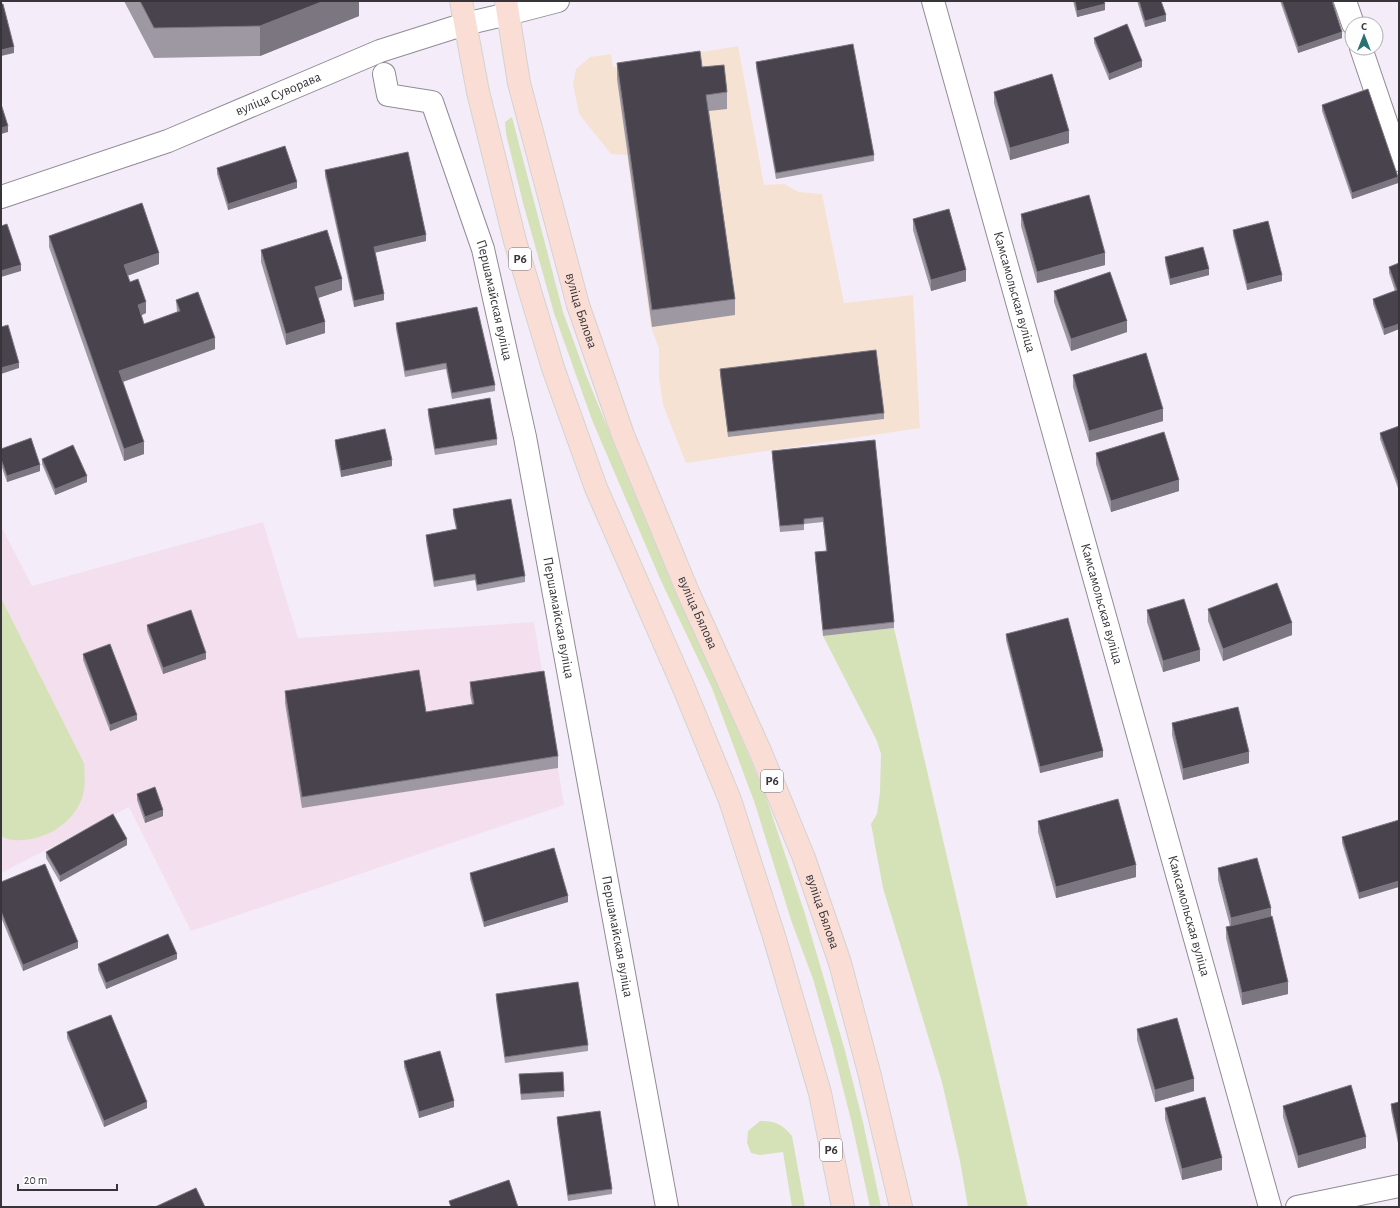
<svg xmlns="http://www.w3.org/2000/svg" width="1400" height="1208" font-family="'Alegreya Sans',sans-serif">
  <style>
    .commercial { fill: #f6e2d3 }
    .education { fill: #f4dfee }
    .green { fill: #d5e2b7 }
    .lines { fill: none; stroke-linecap: round; stroke-linejoin: round }
    .street-casing { stroke: #918b95; stroke-width: 24 }
    .secondary-casing { stroke: #918b95; stroke-width: 24 }
    .primary-casing { stroke: #d3d3d3; stroke-width: 24 }
    .street { stroke: #fff; stroke-width: 22 }
    .secondary { stroke: #fff; stroke-width: 22 }
    .primary { stroke: #faddd4; stroke-width: 22 }
    .wall { fill: #9e98a2 }
    .shaded-wall { fill: #7c7680 }
    .building { fill: #48434c; stroke: #7c7680 }
    .labels { text-anchor: middle; dominant-baseline: central; stroke-width: 4; stroke-linejoin: round; paint-order: stroke }
    .shield { fill: #fefdff; stroke: #737174; stroke-width: 1 }
    .shield-label { font-size: 13px; font-weight: bold; fill: #373539 }
    .street-label { font-size: 14px; fill: #373539; stroke: #fefdff }
  </style>
  <rect width="100%" height="100%" fill="#f4edf9"/>
  <!-- commercial -->
  <path class="commercial" d="M738,46L764,185L784,184L799,192L822,194L844,303L913,295L920,428L686,463L663,405L659,378V349L651,327L627,155L611,154L579,114L573,84L576,69L590,57L611,54L613,67Z"/>
  <!-- education -->
  <path class="education" d="M263,522L298,638L534,622L564,805L191,931L129,807L1,873V526L32,586Z"/>
  <!-- green -->
  <path class="green" d="M512,117L563,312L586,375L641,509L672,575L765,794L805,914L844,1047L863,1122L881,1207H870L852,1124L833,1049L813,979L791,920L755,804L712,688L661,581L592,420L554,313L523,203L506,134L505,122Z
    M1,598L84,763C85,777 86,791 80,803C68,828 40,842 13,840C9,840 5,838 1,836Z
    M894,628L1028,1207H968L960,1161L942,1082L883,888L871,824L877,814L880,792L881,754L877,741L823,636Z
    M760,1121C775,1121 782,1124 792,1136L805,1207H792L783,1152L760,1155L751,1153L747,1143L748,1131Z"/>
  <g class="lines">
    <!-- street casing -->
    <g class="street-casing">
      <g id="street">
        <path id="s1" d="M933,1L1270,1207"/>
        <path d="M1345,1L1353,24"/>
        <path d="M508,14L558,1"/>
        <path d="M1361,48L1399,160"/>
        <path id="s2" d="M384,74L388,95L432,102L483,249L525,437L667,1207"/>
        <path d="M1297,1207L1399,1186"/>
      </g>
    </g>
    <!-- secondary casing -->
    <g class="secondary-casing">
      <g id="secondary">
        <path id="s3" d="M1,197L168,141L380,51L465,24L508,14"/>
      </g>
    </g>
    <!-- primary casing -->
    <g class="primary-casing">
      <g id="primary">
        <path d="M461,1L478,92L515,241L553,368L596,488L683,686L730,800L773,933L820,1093L843,1207"/>
        <path id="s4" d="M506,1L519,83L578,305L623,435L688,592L760,751L804,858L840,963L869,1072L901,1207"/>
      </g>
    </g>
    <!-- street -->
    <use href="#street" class="street"/>
    <!-- secondary -->
    <use href="#secondary" class="secondary"/>
    <!-- primary -->
    <use href="#primary" class="primary"/>
  </g>
  <!-- wall -->
  <path class="wall" d="M124,1H359V16L260,56L154,58Z
    M1073,1H1104L1105,10L1077,17Z
    M1137,1H1161L1166,21L1145,27Z
    M1280,1H1332L1342,38L1298,53Z
    M1094,38L1142,67L1109,80L1094,43Z
    M756,62L874,155V161L776,179L756,68Z
    M617,63L702,67L727,92V109L709,111L735,299V315L652,327L617,79Z
    M994,92L1069,143L1010,160L994,103Z
    M1322,105L1398,183L1352,199L1322,111Z
    M217,168L297,188L228,210L217,174Z
    M325,170L426,241L375,252L384,300L354,307L325,176Z
    M1021,214L1105,265L1037,283L1021,226Z
    M913,219L966,281L931,291L913,230Z
    M1233,230L1282,281L1247,290L1233,235Z
    M49,236L159,264L127,276L130,282L146,313L141,315L144,324L177,312L176,300L215,349L123,382L144,454L124,461L49,247Z
    M261,250L342,290L318,298L325,333L286,345L261,262Z
    M1165,257L1209,275L1170,285L1165,262Z
    M1399,263V329L1384,335L1373,304V299L1395,291L1389,273V267Z
    M1054,291L1127,332L1071,351L1054,302Z
    M396,323L495,385V391L452,399L446,369L405,377L396,329Z
    M720,369L884,413V419L728,437L720,375Z
    M1073,375L1163,421L1089,442L1073,387Z
    M428,409L497,439V445L435,455L428,415Z
    M1399,426V491L1380,439V433Z
    M335,440L392,466L341,477L335,446Z
    M875,440L894,622V628L823,636L815,558V552L826,551L823,522L804,524V530L780,532L772,457V451Z
    M1,449L40,471L7,482L1,465Z
    M1096,453L1179,491L1111,512L1096,464Z
    M42,459L87,482L55,495L42,464Z
    M453,509L525,576V582L477,591L475,580L434,587L426,541V535L456,529L453,515Z
    M1208,609L1292,635L1223,661L1208,621Z
    M1147,610L1200,661L1163,672L1147,622Z
    M147,625L206,659L163,674L147,631Z
    M1006,634L1103,757L1040,773L1006,640Z
    M83,654L137,720L110,731L83,660Z
    M470,682L558,756V768L302,808L285,703V691L426,712L472,704L470,694Z
    M1172,723L1249,763L1183,780L1172,735Z
    M137,794L163,816L145,823L137,800Z
    M1399,820L1359,899L1342,843V837Z
    M1038,821L1136,877L1056,898L1038,832Z
    M127,845L60,882L46,858V852Z
    M1218,868L1271,916L1288,994L1242,1005L1226,938V927L1230,926L1218,880Z
    M470,873L568,902L484,927L470,879Z
    M1,882L78,948L23,971L1,917Z
    M177,959L106,989L98,970V964Z
    M496,994L588,1045V1051L505,1063L496,1000Z
    M1137,1029L1194,1091L1155,1102L1137,1040Z
    M67,1032L147,1108L104,1127L67,1038Z
    M404,1061L454,1107L419,1118L404,1067Z
    M519,1074L564,1091V1097L521,1100Z
    M1399,1102V1148L1391,1110V1104Z
    M1283,1106L1366,1148L1298,1168L1283,1117Z
    M1165,1108L1222,1170L1182,1180L1165,1119Z
    M557,1117L612,1189V1194L568,1201L557,1123Z"/>
  <!-- shaded-wall -->
  <path class="shaded-wall" d="M324,1H359V16L260,56V26Z
    M1105,4V10L1077,17V11Z
    M1166,15V21L1145,27V21Z
    M1342,32V38L1298,53V47Z
    M14,47V53L1,56V50Z
    M1142,61V67L1109,80V74Z
    M8,126V132L1,134V128Z
    M1069,131V143L1010,160V148Z
    M1398,177V183L1352,199V193Z
    M297,182V188L228,210V204Z
    M426,235V241L374,253V247Z
    M159,253V264L124,277V265Z
    M1105,253V265L1037,283V272Z
    M21,265V271L1,277V271Z
    M1209,269V275L1170,285V279Z
    M966,270V281L931,291V280Z
    M1282,275V281L1247,290V284Z
    M342,279V290L315,299V287Z
    M384,294V300L354,307V301Z
    M146,302V313L138,317V305Z
    M1127,321V332L1071,351V339Z
    M325,322V333L286,345V334Z
    M1399,324V329L1384,335V329Z
    M215,338V349L119,383V371Z
    M19,363V368L1,374V368Z
    M1163,409V421L1089,442V431Z
    M144,442V454L124,461V449Z
    M392,460V466L341,477V471Z
    M40,465V471L7,482V476Z
    M87,476V482L55,495V489Z
    M1179,480V491L1111,512V501Z
    M1292,623V635L1223,661V649Z
    M1200,650V661L1163,672V661Z
    M206,653V659L163,674V668Z
    M137,715V720L110,731V725Z
    M1103,751V757L1040,773V767Z
    M1249,752V763L1183,780V769Z
    M163,810V816L145,823V817Z
    M127,839V845L60,882V876Z
    M1136,865V877L1056,898V887Z
    M1399,881V887L1359,899V893Z
    M568,896V902L484,927V922Z
    M1271,908V920L1231,930V918Z
    M78,942V948L23,971V965Z
    M177,954V959L106,989V983Z
    M1288,982V994L1242,1005V993Z
    M1194,1079V1091L1155,1102V1090Z
    M454,1101V1107L419,1118V1112Z
    M147,1102V1108L104,1127V1121Z
    M1366,1137V1148L1298,1168V1156Z
    M1222,1158V1170L1182,1180V1169Z"/>
  <!-- building -->
  <path class="building" d="M140,1H324L260,26L154,28Z
    M1075,1H1104L1105,4L1077,11Z
    M1139,1H1161L1166,15L1145,21Z
    M1282,1H1332L1342,32L1298,47Z
    M1,4H3L14,47L1,50Z
    M1127,24L1142,61L1109,74L1094,38Z
    M853,44L874,155L776,173L756,62Z
    M700,51L702,67L724,65L727,92L706,95L735,299L652,310L617,63Z
    M1052,74L1069,131L1010,148L994,92Z
    M1368,89L1398,177L1352,193L1322,105Z
    M1,104L8,126L1,128Z
    M285,146L297,182L228,204L217,168Z
    M408,152L426,235L374,247L384,294L354,301L325,170Z
    M1089,195L1105,253L1037,272L1021,214Z
    M142,203L159,253L124,265L130,282L138,279L146,302L138,305L144,324L180,311L176,300L198,292L215,338L119,371L144,442L124,449L49,236Z
    M949,209L966,270L931,280L913,219Z
    M1268,221L1282,275L1247,284L1233,230Z
    M7,224L21,265L1,271V226Z
    M327,230L342,279L315,287L325,322L286,334L261,250Z
    M1203,247L1209,269L1170,279L1165,257Z
    M1399,263V324L1384,329L1373,299L1397,290L1389,267Z
    M1110,272L1127,321L1071,339L1054,291Z
    M477,307L495,385L452,393L446,363L405,371L396,323Z
    M8,325L19,363L1,368V327Z
    M876,350L884,413L728,432L720,369Z
    M1146,353L1163,409L1089,431L1073,375Z
    M490,398L497,439L435,449L428,409Z
    M1399,426V485L1380,433Z
    M385,429L392,460L341,471L335,440Z
    M1164,432L1179,480L1111,501L1096,453Z
    M31,438L40,465L7,476L1,459V449Z
    M875,440L894,622L823,630L815,552L827,551L823,517L804,519V524L780,526L772,451Z
    M73,445L87,476L55,489L42,459Z
    M511,499L525,576L477,585L475,574L434,581L426,535L457,529L453,509Z
    M1277,583L1292,623L1223,649L1208,609Z
    M1184,599L1200,650L1163,661L1147,610Z
    M191,610L206,653L163,668L147,625Z
    M1068,618L1103,751L1040,767L1006,634Z
    M110,644L137,715L110,725L83,654Z
    M419,670L426,712L474,704L470,682L544,671L558,756L302,797L285,691Z
    M1238,707L1249,752L1183,769L1172,723Z
    M155,787L163,810L145,817L137,794Z
    M1118,799L1136,865L1056,887L1038,821Z
    M113,814L127,839L60,876L46,852Z
    M1399,820V881L1359,893L1342,837Z
    M554,848L568,896L484,922L470,873Z
    M1257,858L1271,908L1231,918L1218,868Z
    M45,864L78,942L23,965L1,911V882Z
    M1272,916L1288,982L1242,993L1226,927Z
    M168,934L177,954L106,983L98,964Z
    M578,982L588,1045L505,1057L496,994Z
    M111,1015L147,1102L104,1121L67,1032Z
    M1177,1018L1194,1079L1155,1090L1137,1029Z
    M440,1051L454,1101L419,1112L404,1061Z
    M563,1072L564,1091L521,1094L519,1074Z
    M1351,1085L1366,1137L1298,1156L1283,1106Z
    M1205,1097L1222,1158L1182,1169L1165,1108Z
    M1399,1102V1142L1391,1104Z
    M600,1111L612,1189L568,1195L557,1117Z
    M509,1180L518,1207H451L449,1201Z
    M196,1188L205,1207H155Z"/>
  <g class="labels">
    <!-- shield labels -->
    <g class="shield">
      <rect x="509" y="248" width="22" height="22" rx="3"/>
      <rect x="761" y="770" width="22" height="22" rx="3"/>
      <rect x="820" y="1139" width="22" height="22" rx="3"/>
    </g>
    <g class="shield-label">
      <text x="520" y="259">Р6</text>
      <text x="772" y="781">Р6</text>
      <text x="831" y="1150">Р6</text>
    </g>
    <!-- street labels -->
    <g class="street-label">
      <text stroke="none"><textPath href="#s3" startOffset="296">вуліца Суворава</textPath></text>
      <text stroke="none"><textPath href="#s1" startOffset="302">Камсамольская вуліца</textPath></text>
      <text stroke="none"><textPath href="#s2" startOffset="274">Першамайская вуліца</textPath></text>
      <text stroke="none"><textPath href="#s4" startOffset="319">вуліца Бялова</textPath></text>
      <text stroke="none"><textPath href="#s1" startOffset="626">Камсамольская вуліца</textPath></text>
      <text stroke="none"><textPath href="#s4" startOffset="643">вуліца Бялова</textPath></text>
      <text stroke="none"><textPath href="#s2" startOffset="598">Першамайская вуліца</textPath></text>
      <text stroke="none"><textPath href="#s4" startOffset="967">вуліца Бялова</textPath></text>
      <text stroke="none"><textPath href="#s1" startOffset="950">Камсамольская вуліца</textPath></text>
      <text stroke="none"><textPath href="#s2" startOffset="922">Першамайская вуліца</textPath></text>
    </g>
  </g>
  <!-- border -->
  <rect width="1400" height="1208" fill="none" stroke="#373539" stroke-width="4"/>
  <!-- north arrow -->
  <g transform="translate(1364 36)"><circle r="19" fill="#fefdff" stroke="#aeadb0"/>
  <path d="M0-3L7 15L0 10L-7 15Z" fill="#287272"/>
  <text y="-6" font-size="11" font-weight="bold" text-anchor="middle" fill="#373539">С</text>
  </g>
  <!-- scale -->
  <path d="M18 1184v6h99v-6" fill="none" stroke="#373539" stroke-width="2"/>
  <text x="24" y="1184" font-size="12" fill="#373539" stroke="#fefdff" stroke-width="3" paint-order="stroke">20 m</text>
</svg>
